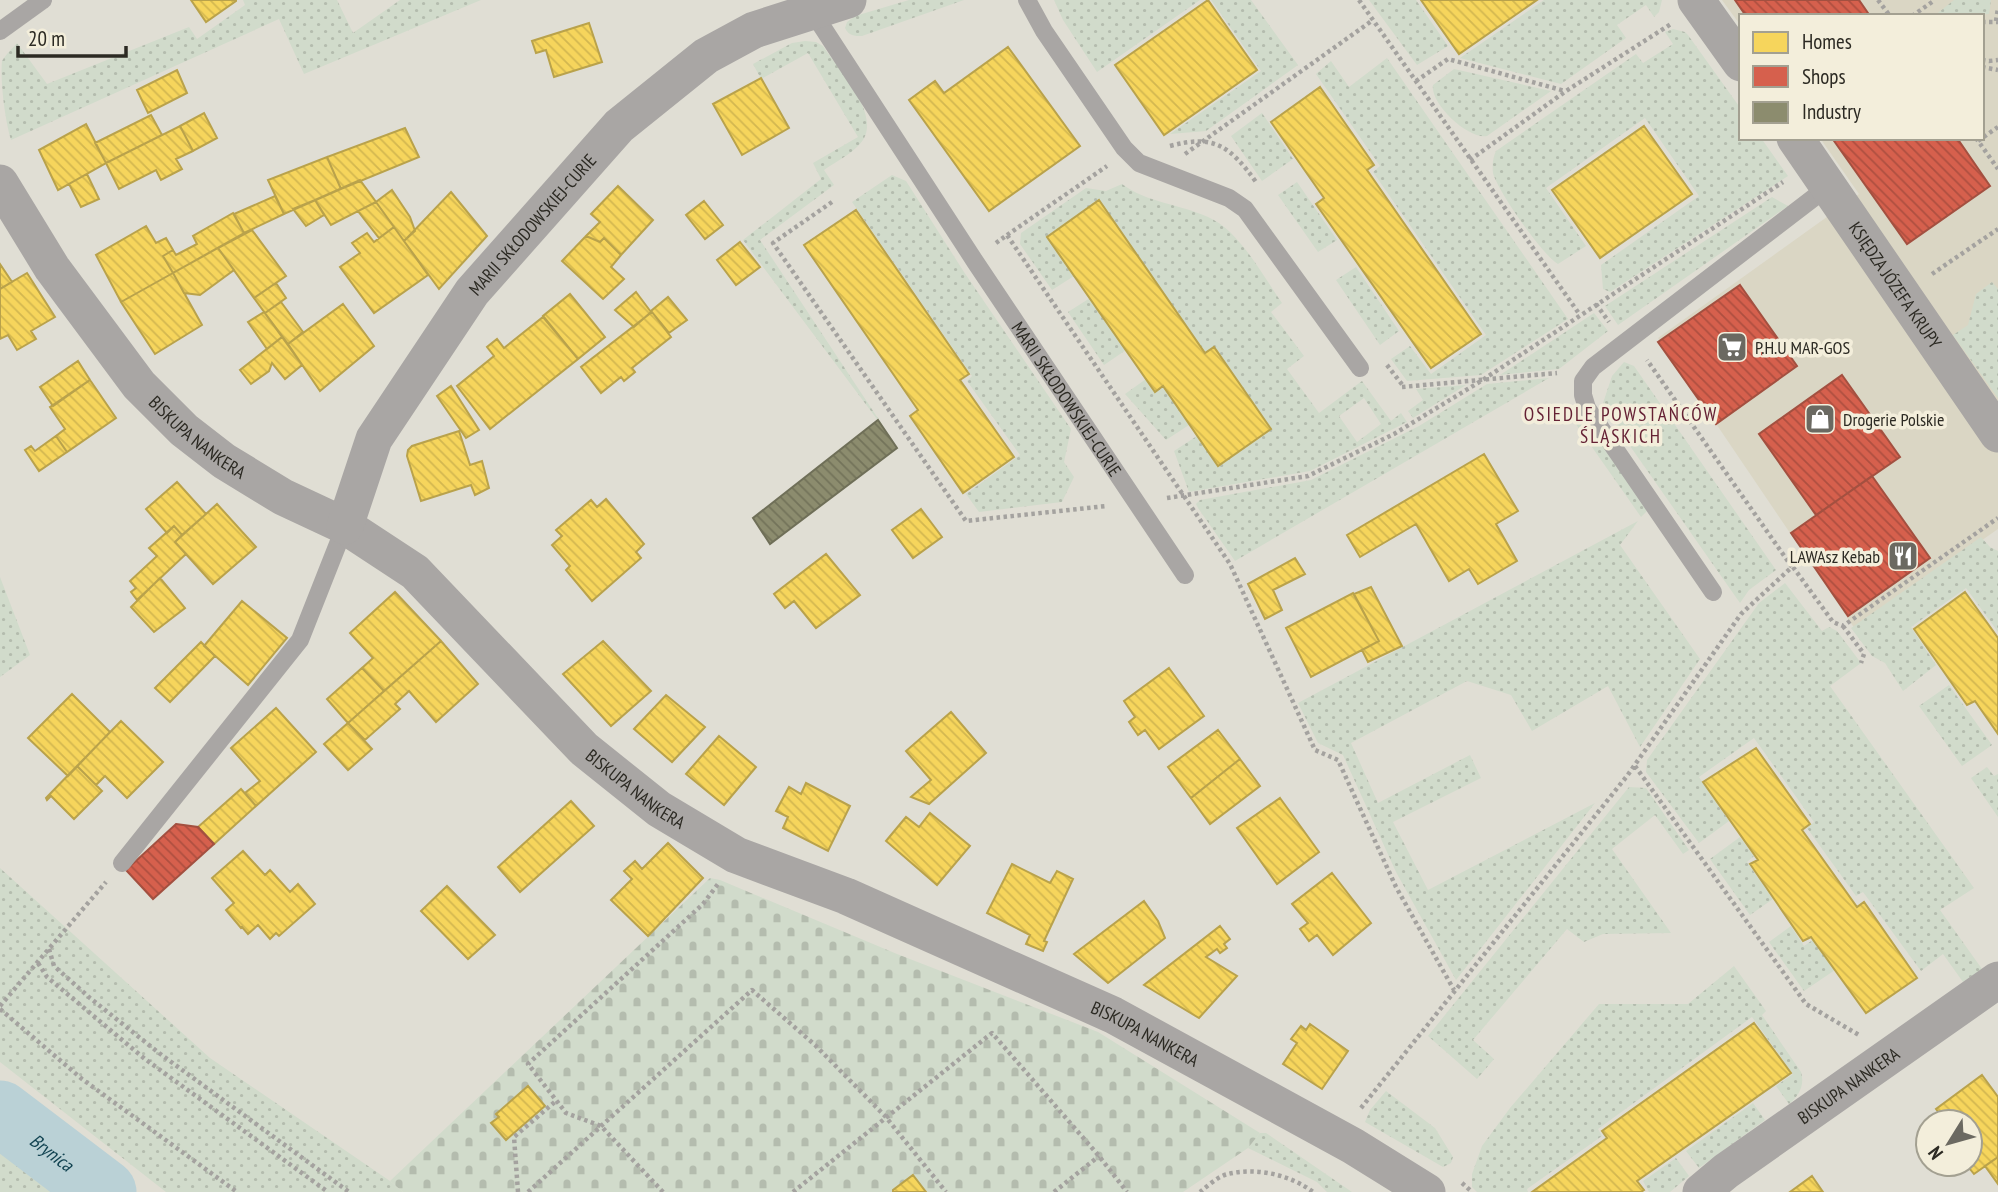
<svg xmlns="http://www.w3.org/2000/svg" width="1998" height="1192" font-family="'PT Sans Narrow',sans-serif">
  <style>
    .built { fill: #dad6c4 }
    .grass { fill: url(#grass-dots); fill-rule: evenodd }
    .cemetery { fill: url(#cemetery-stones) }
    .homes { fill: url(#homes-back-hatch); stroke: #b9a24b; stroke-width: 2 }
    .shops { fill: url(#shops-back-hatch); stroke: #a35040; stroke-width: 2 }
    .industry { fill: url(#industry-back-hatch); stroke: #6f6f58; stroke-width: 2 }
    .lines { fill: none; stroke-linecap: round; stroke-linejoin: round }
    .river { stroke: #bad1d6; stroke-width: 65 }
    .path { stroke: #a4a29f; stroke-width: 4.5; stroke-dasharray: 3.5 3.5; stroke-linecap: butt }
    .lane { stroke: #a9a6a4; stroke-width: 18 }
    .street { stroke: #a9a6a4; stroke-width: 37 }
    .labels { text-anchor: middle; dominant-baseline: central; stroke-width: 7; stroke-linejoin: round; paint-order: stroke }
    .street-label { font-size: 18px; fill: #2c2a23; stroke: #f3eedb }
    .poi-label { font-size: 18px; fill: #2c2a23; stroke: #f3eedb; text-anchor: start }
    .neighbourhood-label { font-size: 19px; letter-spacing: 2px; fill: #652134; stroke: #f3eedb }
    .water-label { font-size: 19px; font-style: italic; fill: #134452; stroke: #f3eedb }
  </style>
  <defs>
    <pattern id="grass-dots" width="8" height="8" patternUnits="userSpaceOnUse" patternTransform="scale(1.75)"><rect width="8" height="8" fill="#d1dbcb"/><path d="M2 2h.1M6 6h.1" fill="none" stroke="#b4bcae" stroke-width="1.8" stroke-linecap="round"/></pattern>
    <pattern id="cemetery-stones" width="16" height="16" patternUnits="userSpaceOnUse" patternTransform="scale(1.75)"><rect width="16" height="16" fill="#d1dbcb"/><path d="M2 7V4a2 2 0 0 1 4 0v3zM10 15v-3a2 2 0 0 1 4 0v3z" fill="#b4bcae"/></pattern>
    <pattern id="homes-back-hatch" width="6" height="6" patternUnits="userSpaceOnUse" patternTransform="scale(1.75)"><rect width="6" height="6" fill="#f6d55c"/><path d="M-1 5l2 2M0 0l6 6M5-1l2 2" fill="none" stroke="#d3b750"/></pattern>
    <pattern id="shops-back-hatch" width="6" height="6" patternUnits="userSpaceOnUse" patternTransform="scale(1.75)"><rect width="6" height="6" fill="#d6604d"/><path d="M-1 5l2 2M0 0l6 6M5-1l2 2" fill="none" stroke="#ae4f40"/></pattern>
    <pattern id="industry-back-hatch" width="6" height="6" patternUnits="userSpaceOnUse" patternTransform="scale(1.75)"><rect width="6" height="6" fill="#8c8c6e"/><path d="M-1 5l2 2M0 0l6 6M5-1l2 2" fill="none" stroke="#73735a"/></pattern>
  </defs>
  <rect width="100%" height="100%" fill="#e0ded4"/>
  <!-- built -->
  <path class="built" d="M1722,0H1998V529L1855,629L1658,338L1859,194L1820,138H1982V16H1741V26Z"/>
  <!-- grass -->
  <path class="grass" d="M243,0H337L353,33L400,0H481L304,74L279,19L11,140C5,120 0,81 2,61C6,54 13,48 17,43L47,84L189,27L197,39L245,5Z
    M909,0H964L862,36C854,36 849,36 845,28L847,22L855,16Z
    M1054,0H1200L1097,72L1063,20Z
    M1211,0H1251L1298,65L1206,131L1170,134L1261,71Z
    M1369,0H1416L1448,46L1417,65Z
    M1544,0H1662L1659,12L1654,17L1646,5L1617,25L1626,38L1561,84L1460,58Z
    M1954,0H1991L1989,14L1934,16Z
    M1673,29L1685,32L1688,35L1741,109V138H1761L1788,176L1610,292L1603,289L1601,265L1699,196L1645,118L1546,188L1586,246L1558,264C1543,256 1497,190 1493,173C1492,165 1493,157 1496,151L1636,54L1643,63L1673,44L1665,32Z
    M805,41L816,42L823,46C838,69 886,118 859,145C850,155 835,162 824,170L834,185L760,240L891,438L743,240L821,179L813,163L858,137L808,53L761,79L753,64L792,43Z
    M1387,58L1568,319L1481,375L1407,381L1391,359L1410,346L1431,374L1486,335L1373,172L1380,166L1316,74L1331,61L1349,87Z
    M1454,69L1551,91L1487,136C1467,139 1430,103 1433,85Z
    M1262,113L1293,159L1262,181L1231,136Z
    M892,175L906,181L964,272L1071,429L1064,462L1074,477L1062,502L979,512L966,494L1020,455L967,381L972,376L852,202Z
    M1297,182L1337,240L1318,252L1278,195Z
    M1122,184C1147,203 1180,204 1208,217C1239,230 1263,276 1282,303L1271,312L1304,356L1287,369L1319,413L1362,381L1391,421L1401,413L1407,422L1310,471L1189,492L1174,451L1197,436L1219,466L1271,429L1214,348L1205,353L1099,201L1047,237L1074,276L1052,290L1020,244L1021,233L1086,188L1106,191ZM1364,398L1381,424L1357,442L1339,416Z
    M1772,197L1788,206L1618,325L1605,306Z
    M1356,267L1399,331L1380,345L1336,280Z
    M1992,282L1998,289V398L1953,335L1968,325L1976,294Z
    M1090,298L1126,350L1104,365L1068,312Z
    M1594,313L1608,331L1559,369L1500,375Z
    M1624,362L1634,366L1776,570L1749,590L1740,603L1602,406L1612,376Z
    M1549,378L1235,561L1198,508L1196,504L1200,500L1311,480L1419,426L1487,384Z
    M1146,379L1155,391L1163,386L1189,425L1166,440L1125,394Z
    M1466,385L1413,418L1408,411L1423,400L1416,389Z
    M1566,410H1581L1647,511L1641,517Z
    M1638,521L1620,545L1700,659L1640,747L1608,686L1532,731L1511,695L1467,681L1351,743L1378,803L1470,755L1481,778L1393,822L1428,890L1595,803L1456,980L1396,872L1343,755L1318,743L1298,703Z
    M1981,537L1990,547L1998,551V632L1966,588L1911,627L1936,665L1903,691L1885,663L1872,656L1851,628Z
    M0,577L30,655L0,677Z
    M1785,583L1822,631L1829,627L1837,631L1861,663L1830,686L1974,888L1940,910L1982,969L1963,982L1943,954L1921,971L1863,892L1856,896L1807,828L1814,822L1754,738L1699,777L1729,821L1699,843L1646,772L1647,760L1759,603Z
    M1949,685L1992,745L1962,766L1919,706Z
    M1987,767L1994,776L1998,774V817L1971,778Z
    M1629,787L1646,788L1689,850L1683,854L1655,815L1612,849L1671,933L1603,934L1584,942L1567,929L1473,1040L1494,1059L1477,1079L1428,1036Z
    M1740,837L1754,856L1747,862L1773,899L1750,915L1710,859Z
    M0,868L210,1058L390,1181L403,1192H166L0,1062Z
    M1791,926L1804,946L1814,939L1835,970L1804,991L1769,942Z
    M1734,966L1766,1011L1762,1015L1801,1072C1805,1085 1799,1096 1789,1104L1776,1086L1793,1074L1752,1017L1598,1129L1602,1136L1527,1189L1528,1192H1477L1472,1187V1174L1482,1146L1510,1108L1599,1004H1688Z
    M1386,1091L1435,1128L1453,1157L1451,1163L1443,1167L1365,1122L1370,1110Z
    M1753,1103L1765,1120L1699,1168L1686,1151Z
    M1260,1133H1266L1352,1192H1327L1317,1182L1248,1148Z
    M0,1151L54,1192H55H0Z
    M1676,1158L1689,1176L1670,1192H1649L1643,1181Z"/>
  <!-- cemetery -->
  <path class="cemetery" d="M710,878L720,880L897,954L1098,1032L1260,1133L1248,1148L1183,1192H403L390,1181Z"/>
  <!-- homes -->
  <path class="homes" d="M191,0H236V1L206,22Z
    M1208,0L1257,70L1164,135L1115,65Z
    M1421,0H1537L1459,54Z
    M589,23L602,62L554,77L546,50L536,53L532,41Z
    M1008,47L1080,146L989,211L909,100L935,81L944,93Z
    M177,70L187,93L148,113L137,90Z
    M761,78L789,128L742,155L713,104Z
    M1320,87L1374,165L1367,170L1481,334L1431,368L1316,204L1324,198L1271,122Z
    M204,113L217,138L193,151L180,126Z
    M151,115L162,135L106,163L95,143Z
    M86,124L106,163L58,190L39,150Z
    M180,126L193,151L176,159L182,169L161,180L156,170L119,189L106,163Z
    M1644,126L1692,194L1600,258L1552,190Z
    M405,128L419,157L341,189L327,157Z
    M327,157L341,189L284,214L268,180Z
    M87,174L99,199L81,207L69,184Z
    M360,180L376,202L331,225L315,200Z
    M618,186L653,220L621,255L604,238L600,242L586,236L600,222L591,214Z
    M392,190L410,217L415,231L404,241L376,202Z
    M451,192L487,236L439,289L404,241Z
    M275,196L284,214L244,233L234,214Z
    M315,200L324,215L306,226L293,209Z
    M1099,200L1205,353L1214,347L1271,429L1218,466L1163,386L1155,392L1047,237Z
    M704,201L723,225L705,239L686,215Z
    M376,202L394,227L379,238L358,211Z
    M856,210L969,374L960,380L1014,457L963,493L910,416L918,410L804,245Z
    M233,213L244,233L173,273L163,256L173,250L176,255L197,244L193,236Z
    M146,226L156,243L166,238L173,250L163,256L173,273L121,302L96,255Z
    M394,227L428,275L374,313L340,267L360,253L352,243L367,233L374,242Z
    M252,230L286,276L254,298L218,248Z
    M586,236L600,242L604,238L621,255L611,267L624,279L603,299L562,261Z
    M740,242L760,267L736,285L717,260Z
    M218,248L234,270L200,295L184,293L173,273Z
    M0,264L12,282L0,289Z
    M27,273L55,317L31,331L36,339L17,350L8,335L0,339V289Z
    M173,273L202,325L155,354L121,302Z
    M276,283L286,298L265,313L254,298Z
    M636,292L651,312L634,327L615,310Z
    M570,294L605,337L578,359L543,316Z
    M668,297L687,320L669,333L651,311Z
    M281,302L303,332L288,344L265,313Z
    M343,304L374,346L320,391L288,344Z
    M264,312L282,337L267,349L248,322Z
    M652,312L671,337L632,368L635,372L624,381L621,377L601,393L581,367Z
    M543,317L578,359L490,429L457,386L494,356L487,347L497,339L504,348Z
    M282,337L302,365L285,379L272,363L269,371L251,384L240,370Z
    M78,361L90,380L53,406L40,387Z
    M90,380L116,418L67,452L56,436L65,429L50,407Z
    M451,386L479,430L466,438L437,396Z
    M459,431L470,465L482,461L489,488L475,495L471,485L421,501L407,456L408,450L412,446Z
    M56,436L67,452L39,471L25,450L31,446L35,451Z
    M1484,454L1518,511L1496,524L1517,561L1478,584L1469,569L1449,581L1416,524L1360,557L1347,535Z
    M177,482L206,514L182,535L174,526L167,533L146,509Z
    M606,499L644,544L636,552L641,558L592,601L566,570L570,566L552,545L562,536L556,530L591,500L597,507Z
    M217,504L256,547L213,584L175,542Z
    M921,509L942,537L913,558L892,530Z
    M174,526L182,535L175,542L186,554L137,600L131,592L136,588L130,581L157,556L149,548Z
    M826,554L860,595L816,628L794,601L785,608L774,594Z
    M1295,558L1305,574L1273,590L1282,610L1265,619L1248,584Z
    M160,578L185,608L154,632L131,607Z
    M1371,587L1402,646L1368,662L1362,650L1379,641L1354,594Z
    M395,592L441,641L384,691L362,668L373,658L350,633Z
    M1965,592L1998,638V734L1975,701L1967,705L1914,629Z
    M1353,593L1379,641L1311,677L1286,628Z
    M242,601L287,638L248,685L204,646Z
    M441,641L478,684L436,722L409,691L395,704L400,709L365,740L348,723Z
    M603,641L651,691L611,726L563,674Z
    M201,642L215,656L170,702L155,688Z
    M362,668L384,691L348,723L327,699Z
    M1169,668L1204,716L1159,749L1145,730L1138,735L1129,722L1135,717L1124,701Z
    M72,694L110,732L68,776L28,738Z
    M666,695L705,727L672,762L634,729Z
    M276,708L316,752L256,806L245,793L260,781L231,748Z
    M951,712L986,753L929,804L911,797L931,780L906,751Z
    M121,721L163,762L127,798L105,776L96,785L77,766Z
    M348,723L372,749L348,770L324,744Z
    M1218,730L1240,759L1191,798L1168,767Z
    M719,736L756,767L724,805L686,774Z
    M1756,748L1810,824L1802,830L1857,907L1864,902L1917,978L1866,1013L1811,937L1803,941L1750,864L1758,860L1703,782Z
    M1240,759L1260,786L1210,824L1191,798Z
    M77,766L102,791L74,819L51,796L47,800L46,798Z
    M806,783L850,806L828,851L783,828L788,817L776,811L789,787L801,794Z
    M241,789L256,806L214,844L198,827Z
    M1280,798L1319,852L1277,884L1237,828Z
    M571,801L594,826L520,892L498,867Z
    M930,813L970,846L937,885L886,841L906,817L919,827Z
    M668,843L703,878L648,936L611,900L632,879L624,871L635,861L642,869Z
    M243,851L265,875L270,870L290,892L298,884L315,904L279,936L276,933L270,939L258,925L248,934L242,927L241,928L226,910L234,903L212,878Z
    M1012,864L1050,883L1057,871L1073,879L1044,941L1047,942L1043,951L1026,944L1030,935L987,913Z
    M1332,873L1371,923L1333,955L1317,935L1309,941L1300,929L1308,923L1292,904Z
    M447,886L495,935L468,959L421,911Z
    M1144,901L1158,921L1165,938L1108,983L1074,954Z
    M1220,926L1230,939L1224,944L1227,948L1220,953L1217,949L1206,957L1237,976L1199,1018L1144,985Z
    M1754,1023L1791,1073L1637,1181L1644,1190L1641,1192H1532L1607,1138L1602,1131Z
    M1310,1024L1348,1051L1322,1089L1283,1064L1297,1043L1291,1039L1301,1026L1306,1030Z
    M1982,1075L1998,1097V1157L1974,1174L1966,1164H1970V1122H1946L1936,1109Z
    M528,1086L545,1106L506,1140L491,1123L499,1117L496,1114Z
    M1998,1157V1184L1985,1166Z
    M913,1175L926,1192H893V1190Z
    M1812,1176L1823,1192H1790Z"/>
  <!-- shops -->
  <path class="shops" d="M1735,0H1859L1870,16H1746Z
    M1832,138H1957L1990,186L1907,244Z
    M1740,285L1797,366L1716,424L1658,342Z
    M1842,375L1900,457L1816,515L1759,434Z
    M1872,476L1930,558L1848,616L1791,533Z
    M176,824L198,827L214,844L153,899L126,870Z"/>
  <!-- industry -->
  <path class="industry" d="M878,420L897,448L770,544L753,518Z"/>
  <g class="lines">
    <!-- river -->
    <path class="river" id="s1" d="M0,1113L104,1192"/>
    <!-- path -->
    <path class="path" d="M1359,0L1580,315
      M1878,0L1890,16
      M1912,16L1935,0
      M1996,21L1998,8
      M1982,22H1998
      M1982,60L1989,61L1998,60
      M1982,67L1998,70
      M1416,81L1448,59L1565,91
      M1976,138L1998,169
      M1978,141L1998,127
      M1170,146C1214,134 1230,146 1256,182
      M1185,154L1373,20
      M1470,160L1566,91L1671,24
      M832,202L773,243L966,521L1106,506
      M1007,235L1107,166
      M996,243L1007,235L1230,564L1315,750L1338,760L1396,887L1454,990
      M1932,274L1998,229
      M1596,304L1609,322
      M1387,365L1404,387
      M1402,387L1557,373
      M1167,498L1308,476L1394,434L1481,381L1783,182
      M1793,567L1833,622L1843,626L1998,518
      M1843,626L1864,654L1861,663
      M1635,766L1806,1004L1859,1035
      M49,949L54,966L90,998L159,1053L349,1192
      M38,963L47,977L145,1059L328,1192
      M0,1006L106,882
      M0,1009L82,1079L237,1192
      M1361,1108L1627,776L1741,614L1792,567L1647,360
      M1462,1183L1472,1192
      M518,1192L514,1137L557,1100
      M528,1192L752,990L815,1045L885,1116L946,1192
      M663,1192L601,1126L566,1113L528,1064L703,904L718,884
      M793,1192L992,1033L1099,1156L1127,1192
      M1054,1192L1099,1156
      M1200,1192C1208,1186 1218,1176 1228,1174C1256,1167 1291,1175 1313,1192"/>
    <!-- lane -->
    <g class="lane">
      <path d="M1027,0L1044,31L1124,148L1139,163L1229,198L1245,209L1360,368"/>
      <path id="s2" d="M812,11L976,263L1185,575"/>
      <path d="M0,31L43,0"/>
      <path d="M1713,592L1587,408L1583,395V381L1593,367L1829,186"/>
      <path d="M122,863L300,640L345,526"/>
    </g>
    <!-- street -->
    <g class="street">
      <path d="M1696,0L1741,63"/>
      <path id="s3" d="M1795,138L1998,434"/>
      <path id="s4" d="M0,183L52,268L139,385L184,430L224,461L283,497L345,526L415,572L584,749L659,809L736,855L846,896L1113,1015L1353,1146L1427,1192"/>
      <path id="s5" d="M345,526L374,439L472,292L619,126L706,56L754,30L848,0"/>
      <path id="s6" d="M1701,1192L1726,1171L1998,980"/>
    </g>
  </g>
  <!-- icons -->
  <defs>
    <g id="supermarket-square" transform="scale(1.575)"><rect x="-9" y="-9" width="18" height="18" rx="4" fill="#6b6961" stroke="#f3eedb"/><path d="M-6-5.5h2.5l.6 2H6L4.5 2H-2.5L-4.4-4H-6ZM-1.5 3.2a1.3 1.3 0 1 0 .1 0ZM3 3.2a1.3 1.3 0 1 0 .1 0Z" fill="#fff"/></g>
    <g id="shop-square" transform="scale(1.575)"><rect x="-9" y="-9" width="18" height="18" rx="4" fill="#6b6961" stroke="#f3eedb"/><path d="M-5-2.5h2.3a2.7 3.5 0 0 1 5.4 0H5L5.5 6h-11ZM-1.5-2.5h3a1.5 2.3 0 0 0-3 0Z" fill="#fff"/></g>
    <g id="restaurant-square" transform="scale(1.575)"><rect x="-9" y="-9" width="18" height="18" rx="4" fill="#6b6961" stroke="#f3eedb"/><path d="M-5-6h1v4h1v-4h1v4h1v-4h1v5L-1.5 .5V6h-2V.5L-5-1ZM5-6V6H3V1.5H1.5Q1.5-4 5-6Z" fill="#fff"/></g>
  </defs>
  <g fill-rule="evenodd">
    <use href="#supermarket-square" x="1732" y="347"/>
    <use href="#shop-square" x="1820" y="419"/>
    <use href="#restaurant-square" x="1903" y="556"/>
  </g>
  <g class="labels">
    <!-- street labels -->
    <g class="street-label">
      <text stroke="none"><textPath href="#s5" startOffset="359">MARII SKŁODOWSKIEJ-CURIE</textPath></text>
      <text stroke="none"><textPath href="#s3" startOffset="178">KSIĘDZA JÓZEFA KRUPY</textPath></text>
      <text stroke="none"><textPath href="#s2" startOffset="464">MARII SKŁODOWSKIEJ-CURIE</textPath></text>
      <text stroke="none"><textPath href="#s4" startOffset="324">BISKUPA NANKERA</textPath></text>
      <text stroke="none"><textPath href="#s4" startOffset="891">BISKUPA NANKERA</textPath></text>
      <text stroke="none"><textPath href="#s4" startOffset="1458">BISKUPA NANKERA</textPath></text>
      <text stroke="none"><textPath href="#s6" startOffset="182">BISKUPA NANKERA</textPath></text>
    </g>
    <!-- poi labels -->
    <g class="poi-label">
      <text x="1755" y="347">P.H.U MAR-GOS</text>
      <text x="1843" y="419">Drogerie Polskie</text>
      <text x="1880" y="556" text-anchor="end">LAWAsz Kebab</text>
    </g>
    <!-- neighbourhood labels -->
    <g class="neighbourhood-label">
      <text x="1621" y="414">OSIEDLE POWSTAŃCÓW<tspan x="1621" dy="22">ŚLĄSKICH</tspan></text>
    </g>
    <!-- water labels -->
    <g class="water-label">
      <text stroke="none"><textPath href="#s1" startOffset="65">Brynica</textPath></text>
    </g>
  </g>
  <!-- legend -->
  <rect x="1739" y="14" width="245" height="126" fill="#f3eedb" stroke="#a3a091" stroke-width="2"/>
  <rect x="1753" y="32" width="35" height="21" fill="#f6d55c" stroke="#a3a091" stroke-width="2"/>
  <text x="1802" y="49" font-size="21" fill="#2c2a23">Homes</text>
  <rect x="1753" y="66" width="35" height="21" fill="#d6604d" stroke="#a3a091" stroke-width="2"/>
  <text x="1802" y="84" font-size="21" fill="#2c2a23">Shops</text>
  <rect x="1753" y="102" width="35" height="21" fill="#8c8c6e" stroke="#a3a091" stroke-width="2"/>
  <text x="1802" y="119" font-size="21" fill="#2c2a23">Industry</text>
  <!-- north arrow -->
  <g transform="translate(1949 1143) rotate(233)"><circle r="33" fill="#f3eedb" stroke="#a3a091" stroke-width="2"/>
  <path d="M0-5L12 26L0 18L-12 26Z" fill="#6b6961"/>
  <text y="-10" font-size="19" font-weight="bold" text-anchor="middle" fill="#2c2a23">N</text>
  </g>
  <!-- scale -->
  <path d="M18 46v10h108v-10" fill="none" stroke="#2c2a23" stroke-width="3.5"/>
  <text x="28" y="46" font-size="21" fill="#2c2a23" stroke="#f3eedb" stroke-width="5" paint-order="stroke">20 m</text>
</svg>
